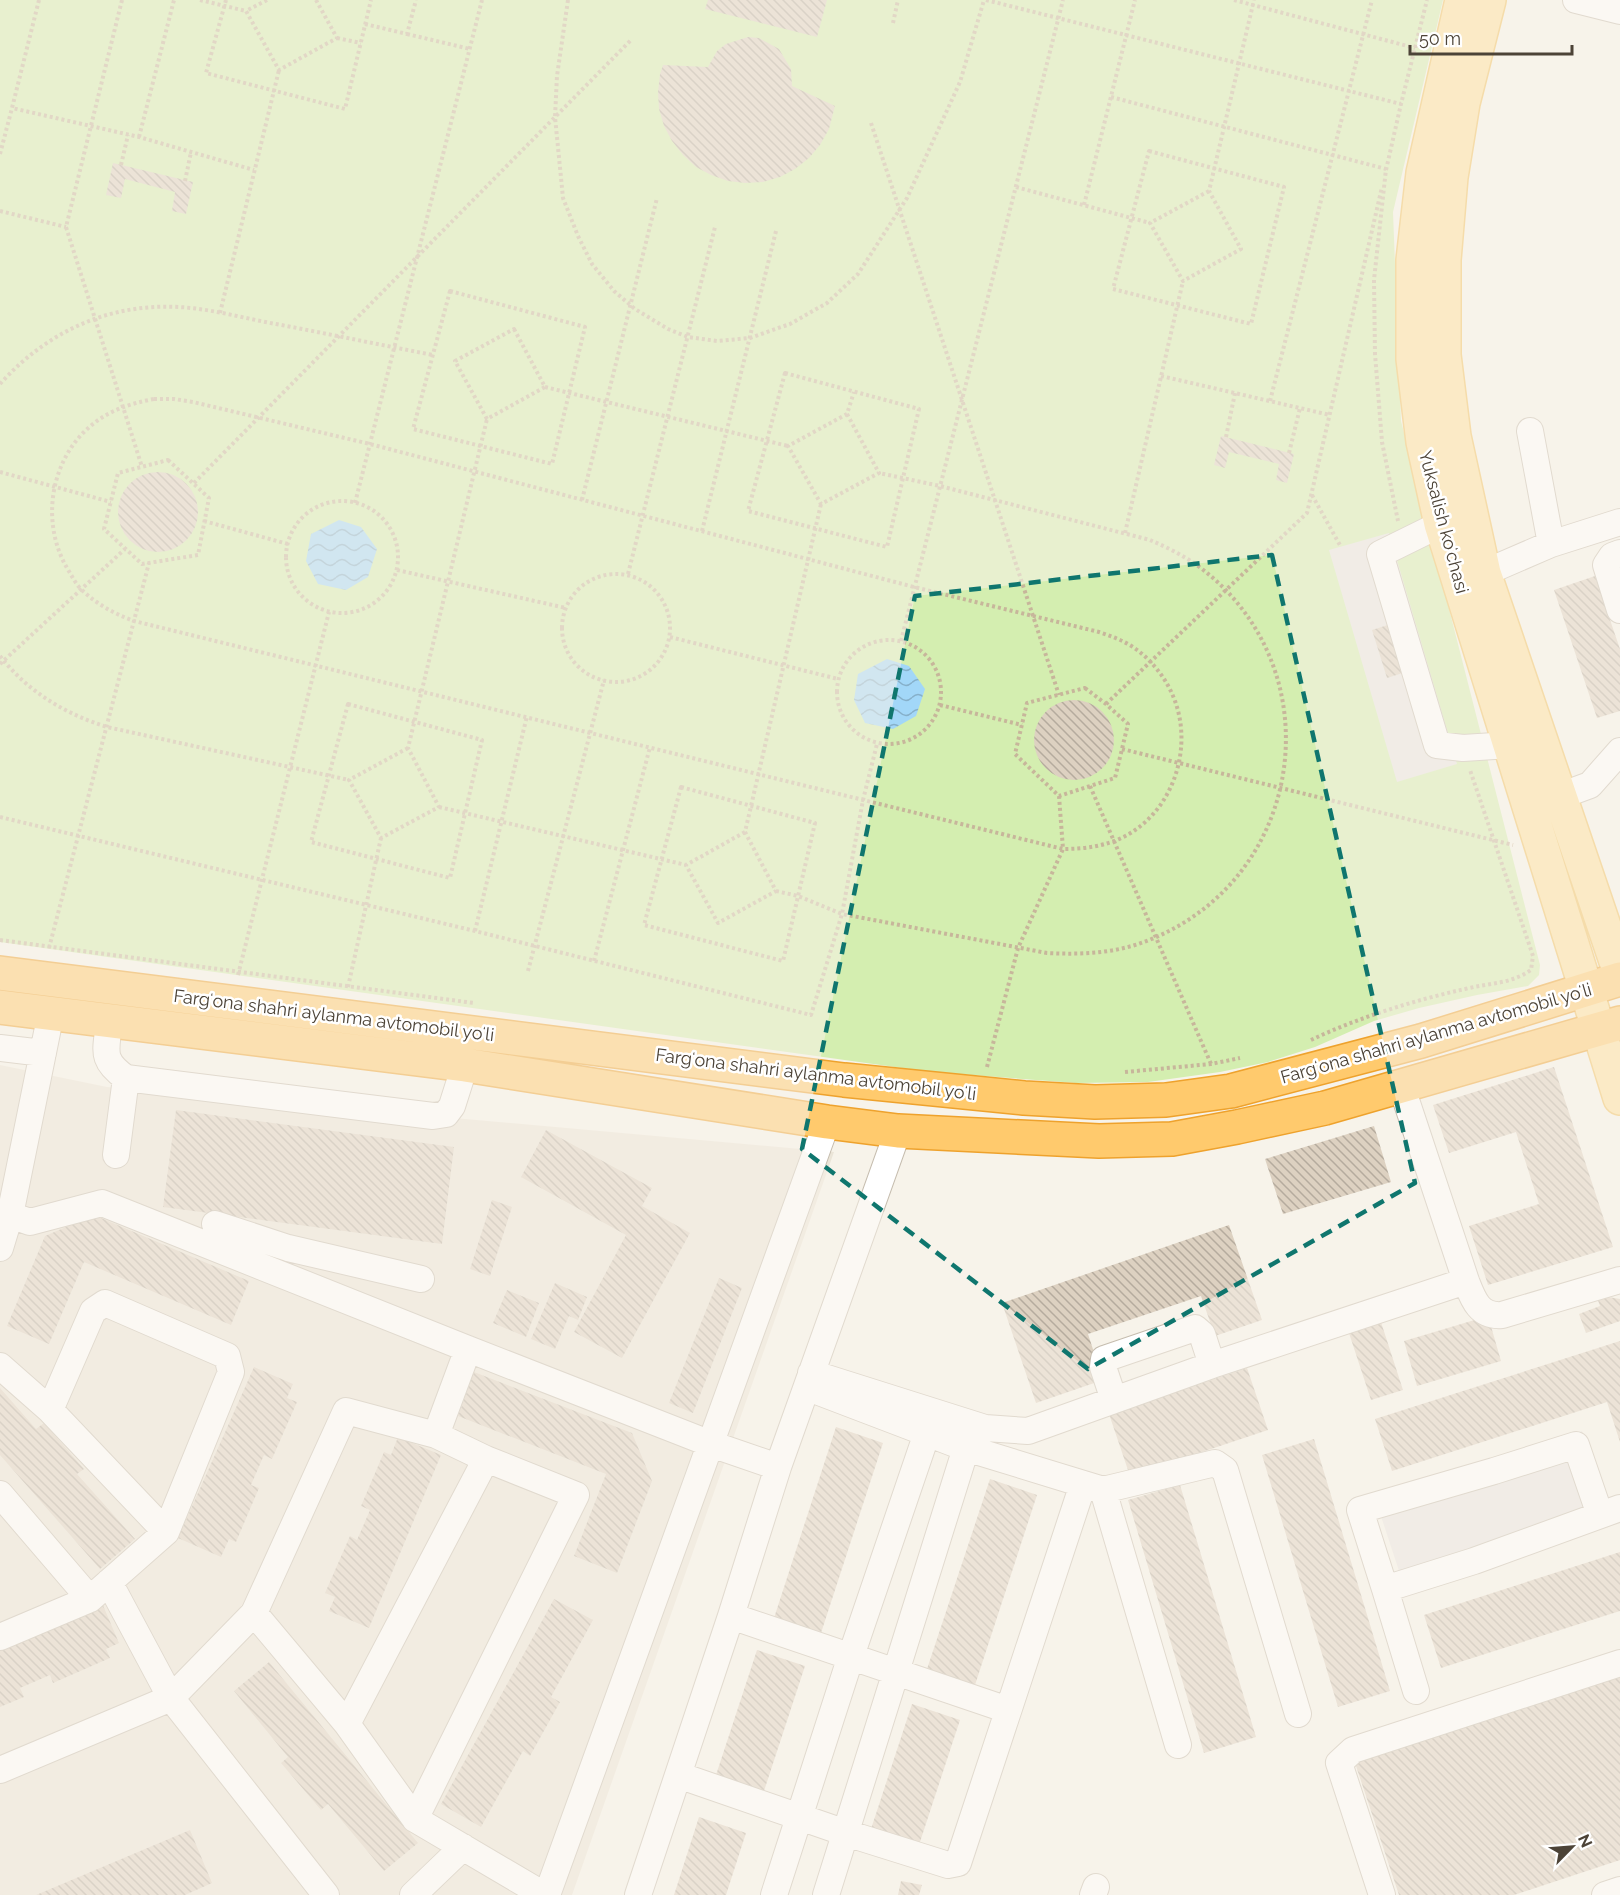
<svg xmlns="http://www.w3.org/2000/svg" width="1620" height="1895" font-family="Raleway,sans-serif">
  <style>
    .residential { fill: #ebe5d8 }
    .park { fill: #d4eeb0 }
    .parking { fill: #e8e5e2 }
    .water { fill: url(#water-waves) }
    .building { fill: url(#building-back-hatch) }
    .lines { fill: none; stroke-linecap: round; stroke-linejoin: round }
    .minor-casing { stroke: #c6bdaf; stroke-width: 28 }
    .major-casing { stroke: #f1c15e; stroke-width: 36 }
    .highway-casing { stroke: #eea22d; stroke-width: 36 }
    .path { stroke: #c7b69b; stroke-width: 4; stroke-dasharray: 3 3; stroke-linecap: butt }
    .minor { stroke: #fff; stroke-width: 26 }
    .major { stroke: #ffe09b; stroke-width: 33 }
    .highway { stroke: #ffca6d; stroke-width: 33 }
    .marked { fill: none; stroke: #0f766e; stroke-width: 4.5; stroke-dasharray: 12 8; stroke-linejoin: round }
    .labels { text-anchor: middle; dominant-baseline: central; stroke-width: 5; stroke-linejoin: round; paint-order: stroke }
    .street-label { font-size: 18px; fill: #4c4337; stroke: #fff }
  </style>
  <defs>
    <pattern id="water-waves" width="16" height="10" patternUnits="userSpaceOnUse" patternTransform="scale(1.5)"><rect width="16" height="10" fill="#a2d7f8"/><path d="M0 5q4-4 8 0t8 0" fill="none" stroke="#86b0ca"/></pattern>
    <pattern id="building-back-hatch" width="6" height="6" patternUnits="userSpaceOnUse" patternTransform="scale(1.5)"><rect width="6" height="6" fill="#ddd1c1"/><path d="M-1 5l2 2M0 0l6 6M5-1l2 2" fill="none" stroke="#b5ab9e"/></pattern>
  </defs>
  <rect width="100%" height="100%" fill="#f7f3ea"/>
  <!-- residential -->
  <path class="residential" d="M0,1065L107,1087L834,1152L572,1895H0Z"/>
  <!-- park -->
  <path class="park" d="M0,0H1443L1393,212L1401,421L1540,965L1539,975L1528,986L1477,995L1419,1008L1374,1021L1315,1047L1268,1062L1220,1072L1148,1082L1076,1083L931,1072L0,942Z"/>
  <!-- parking -->
  <path class="parking" d="M1389,533L1457,764L1397,782L1329,550Z
    M1582,1431L1612,1525L1406,1592L1375,1498Z"/>
  <!-- water -->
  <path class="water" d="M339,520L361,527L377,549L368,577L346,590L318,584L306,561L311,534Z
    M887,659L909,666L925,689L916,716L893,729L865,723L854,700L858,674Z"/>
  <!-- building -->
  <path class="building" d="M708,0H827L817,37L705,9Z
    M748,37L759,38L779,49L791,69L792,86L835,106L829,129L820,145L809,158L795,169L780,177L763,182L745,183L728,181L711,175L696,167L683,155L672,141L664,126L659,109L658,92L660,74L663,65L708,67L717,51L726,44Z
    M113,163L193,182L186,214L172,211L175,192L125,179L121,198L106,195Z
    M1221,436L1294,454L1287,483L1276,480L1279,464L1229,452L1225,468L1214,465Z
    M118 512a40 40 0 1 1 80 0a40 40 0 1 1-80 0Z
    M1595,576L1620,649V711L1597,718L1554,590Z
    M1394,623L1409,671L1387,678L1372,630Z
    M1034 740a40 40 0 1 1 80 0a40 40 0 1 1-80 0Z
    M1554,1067L1613,1247L1488,1285L1469,1226L1539,1204L1516,1132L1449,1153L1433,1105Z
    M176,1110L454,1147L442,1244L163,1207Z
    M1374,1126L1391,1182L1283,1214L1265,1159Z
    M546,1130L652,1188L642,1206L690,1233L622,1358L574,1332L626,1235L521,1177Z
    M492,1200L512,1207L490,1276L470,1269Z
    M94,1215L249,1281L231,1325L84,1262L49,1344L7,1326L45,1236Z
    M1229,1225L1262,1320L1215,1336L1201,1296L1088,1334L1103,1380L1036,1403L1002,1303Z
    M719,1278L742,1288L693,1413L669,1403Z
    M555,1283L587,1297L578,1320L569,1316L555,1349L531,1339Z
    M507,1290L539,1303L526,1337L493,1323Z
    M1596,1295L1620,1299V1321L1586,1333L1579,1314L1600,1306Z
    M1379,1316L1403,1390L1371,1400L1347,1327Z
    M1488,1316L1501,1361L1417,1386L1404,1341Z
    M1620,1341V1442L1607,1402L1392,1471L1375,1419Z
    M254,1367L293,1384L287,1398L297,1402L272,1459L264,1455L251,1485L259,1488L236,1542L229,1539L221,1557L178,1538Z
    M1247,1368L1268,1430L1130,1476L1109,1414Z
    M474,1372L632,1433L652,1481L617,1573L574,1556L606,1474L458,1416Z
    M0,1388L36,1429L44,1423L84,1469L77,1474L135,1539L100,1569L0,1455Z
    M836,1427L883,1443L821,1633L774,1618Z
    M398,1437L441,1455L369,1628L329,1611L335,1597L325,1593L350,1536L357,1540L370,1510L361,1506L384,1452L391,1455Z
    M1314,1439L1390,1691L1338,1707L1262,1455Z
    M990,1479L1037,1495L975,1685L927,1669Z
    M1180,1485L1256,1737L1204,1753L1128,1500Z
    M1620,1552V1611L1441,1668L1424,1615Z
    M554,1599L593,1620L551,1697L560,1702L530,1756L523,1751L481,1827L441,1804Z
    M102,1603L119,1643L106,1649L110,1658L53,1683L50,1675L20,1688L24,1697L0,1707V1648Z
    M757,1650L805,1666L764,1791L716,1775Z
    M269,1662L418,1843L384,1871L328,1804L321,1810L281,1763L288,1757L234,1691Z
    M1620,1676V1860L1514,1895H1399L1355,1763Z
    M912,1704L960,1720L919,1845L871,1829Z
    M699,1817L746,1833L726,1895H674Z
    M190,1830L212,1883L185,1895H36Z
    M901,1881L922,1885L919,1895H898Z"/>
  <g class="lines">
    <!-- minor casing -->
    <g class="minor-casing">
      <path id="minor" d="M1576,0L1620,11
        M1530,431L1551,544
        M1441,524L1380,554L1437,745L1463,748L1510,745
        M1620,553L1612,556L1606,565L1620,610
        M1484,573L1551,544L1620,522
        M1560,796L1590,785L1620,751
        M109,1021C107,1050 99,1059 126,1078L433,1116L446,1114L452,1106L465,1065
        M0,1048L43,1053
        M1401,1085L1466,1281C1473,1299 1479,1317 1502,1315L1620,1280
        M116,1155L126,1078
        M10,1215L30,1222L102,1203L468,1349L711,1444L778,1467
        M215,1224L288,1248L421,1279
        M0,1248L10,1215L51,1013
        M468,1349L436,1435L486,1459L347,1724L415,1819L544,1895
        M0,1366L50,1410L166,1532
        M811,1373L985,1428L1028,1431L1212,1365L1466,1281
        M819,1392L966,1448L1103,1490L1178,1745
        M1114,1400L1103,1367L1104,1359L1195,1328L1202,1334L1212,1365
        M50,1410L93,1311L105,1303L227,1356L231,1372L166,1532L90,1599
        M1103,1490L1215,1463L1225,1470L1298,1714
        M0,1494L90,1599L0,1637
        M1600,1515L1576,1445L1494,1471L1360,1510L1385,1589L1474,1561L1620,1508
        M109,1582L171,1698L254,1613L346,1411L436,1435
        M1385,1589L1416,1691
        M254,1613L347,1724
        M731,1616L1008,1710
        M0,1770L171,1698L326,1895
        M678,1775L846,1833L948,1865L958,1863L1083,1484
        M415,1819L576,1495L486,1459
        M413,1895L463,1847
        M547,1895L827,1122
        M638,1895L731,1616L778,1467L898,1131
        M774,1895L851,1656L927,1433
        M826,1895L966,1448
        M1093,1895L1096,1887
        M1382,1895L1339,1763L1353,1750L1620,1663
        M1605,1895L1620,1890"/>
    </g>
    <!-- major casing -->
    <g class="major-casing">
      <path id="major" d="M1462,0L1423,173L1413,260V359L1423,442L1441,524L1620,1098
        M1489,0L1463,103L1451,177L1444,260V355L1454,436L1484,573L1620,973"/>
    </g>
    <!-- highway casing -->
    <g class="highway-casing">
      <path id="highway" d="M0,973L844,1080L1024,1098L1095,1102L1166,1100L1231,1091L1421,1041L1620,979
        M0,1007L465,1065L827,1122L898,1131L1099,1141L1172,1139L1237,1127L1325,1108L1620,1023"/>
    </g>
    <!-- path -->
    <path class="path" d="M39,0L12,108L139,137L254,170
      M122,0L66,227L142,467
      M200,0L246,11
      M226,0L206,73L345,109L371,0
      M267,0L246,11L279,70L337,38L316,0
      M568,0L557,76L555,117L563,198L578,236L592,264L614,291L635,309L668,329L688,337L717,341L750,338L790,324L827,303L858,274L907,198L960,82L984,0
      M986,0L1401,104L1427,0
      M1234,0L1415,48
      M893,23L898,0
      M365,24L407,34L416,0
      M407,34L470,49
      M337,38L361,43
      M1111,97L1386,169L1374,280L1375,354L1382,442L1398,521
      M871,123L1059,695
      M139,137L174,0
      M1149,151L1284,187L1251,324L1113,289Z
      M0,154L12,108
      M121,165L128,135
      M1386,170L1401,104
      M185,181L191,152
      M1016,187L1150,223
      M1209,191L1150,223L1183,281L1241,249L1209,191L1254,0
      M1084,205L1135,0
      M0,211L66,227
      M450,291L585,327L552,464L413,429Z
      M220,313L279,70
      M514,329L545,387L487,419L455,361Z
      M785,373L919,409L887,547L748,511Z
      M1161,376L1330,415
      M0,384C50,328 117,300 191,308C219,311 248,319 276,324C329,334 381,345 433,355
      M545,387L788,446
      M154,399H174L193,402L370,444L914,587L1099,632C1111,636 1122,640 1133,647C1152,660 1167,679 1175,701C1194,753 1170,818 1117,840C1099,847 1082,849 1063,849L134,621C115,614 98,605 83,591C76,585 72,576 67,568C42,525 49,467 84,432C104,412 127,404 154,399Z
      M1270,401L1372,0
      M847,414L879,473L821,504L788,446L847,414L854,392
      M1226,437L1235,393
      M1289,453L1300,408
      M168,460L209,498L198,555L142,564L104,529L118,473Z
      M0,472L111,502
      M194,483L631,40
      M1312,495L1341,547
      M582,500L657,198
      M286 557a56 56 0 1 1 112 0a56 56 0 1 1-112 0Z
      M355,503L482,0
      M204,521L288,544
      M702,531L776,231
      M1125,533L1183,281
      M397,570L566,608
      M562 628a54 54 0 1 1 108 0a54 54 0 1 1-108 0Z
      M628,574L715,227
      M670,637L838,679
      M837 692a52 52 0 1 1 104 0a52 52 0 1 1-104 0Z
      M901,641L1063,0
      M0,656C27,691 65,714 107,727L349,780
      M0,664L125,549
      M1085,688L1106,704L1128,724L1115,778L1059,796L1015,754L1027,703Z
      M348,704L482,740L450,878L311,842Z
      M1106,704L1307,513L1382,187
      M940,705L1022,725
      M408,748L349,780L381,838L439,807L408,748L487,419
      M1122,749L1513,845
      M1090,786L1211,1064
      M681,787L815,823L783,961L644,925Z
      M439,807L686,865
      M0,817L475,931L811,1015L842,914L863,800L877,744
      M745,832L686,865L718,923L776,891L745,832L821,504
      M776,891L798,896L842,914L1047,953C1084,955 1120,953 1154,938C1308,873 1333,665 1198,566C1183,555 1166,547 1150,540L940,486L879,473
      M475,931L527,716
      M0,940L474,1003
      M49,948L149,563
      M594,961L650,747
      M528,971L604,680
      M238,975L329,612
      M348,987L381,838
      M1311,1040C1357,1018 1415,1000 1465,989C1489,983 1511,984 1531,970L1533,956L1529,944L1470,770
      M987,1067L1018,948L1063,849L1059,796
      M1125,1072L1211,1064L1240,1058"/>
    <!-- minor -->
    <use href="#minor" class="minor"/>
    <!-- major -->
    <use href="#major" class="major"/>
    <!-- highway -->
    <use href="#highway" class="highway"/>
  </g>
  <!-- marked area -->
  <path d="M0 0H1620V1895H0ZM1272,555L1415,1183L1088,1369L802,1149L915,596Z" fill="#f7f3ea" fill-opacity=".55" fill-rule="evenodd"/>
  <path class="marked" d="M1272,555L1415,1183L1088,1369L802,1149L915,596Z"/>
  <g class="labels">
    <!-- street labels -->
    <g class="street-label">
      <text transform="translate(1444 522) rotate(75)">Yuksalish koʻchasi</text>
      <text transform="translate(334 1015) rotate(7)">Fargʻona shahri aylanma avtomobil yoʻli</text>
      <text transform="translate(1436 1033) rotate(-16)">Fargʻona shahri aylanma avtomobil yoʻli</text>
      <text transform="translate(816 1074) rotate(7)">Fargʻona shahri aylanma avtomobil yoʻli</text>
    </g>
  </g>
  <!-- north arrow -->
  <g transform="translate(1572 1847) rotate(65)" stroke="#ffffff" stroke-width="4.5" paint-order="stroke">
  <path d="M0-4.5L10 22L0 15L-10 22Z" fill="#4c4337"/>
  <text y="-9" font-size="16" font-weight="bold" text-anchor="middle" fill="#4c4337">N</text>
  </g>
  <!-- scale -->
  <path d="M1410 45v9h162v-9" fill="none" stroke="#4c4337" stroke-width="3"/>
  <text x="1419" y="45" font-size="18" fill="#4c4337" stroke="#ffffff" stroke-width="4.5" paint-order="stroke">50 m</text>
</svg>
